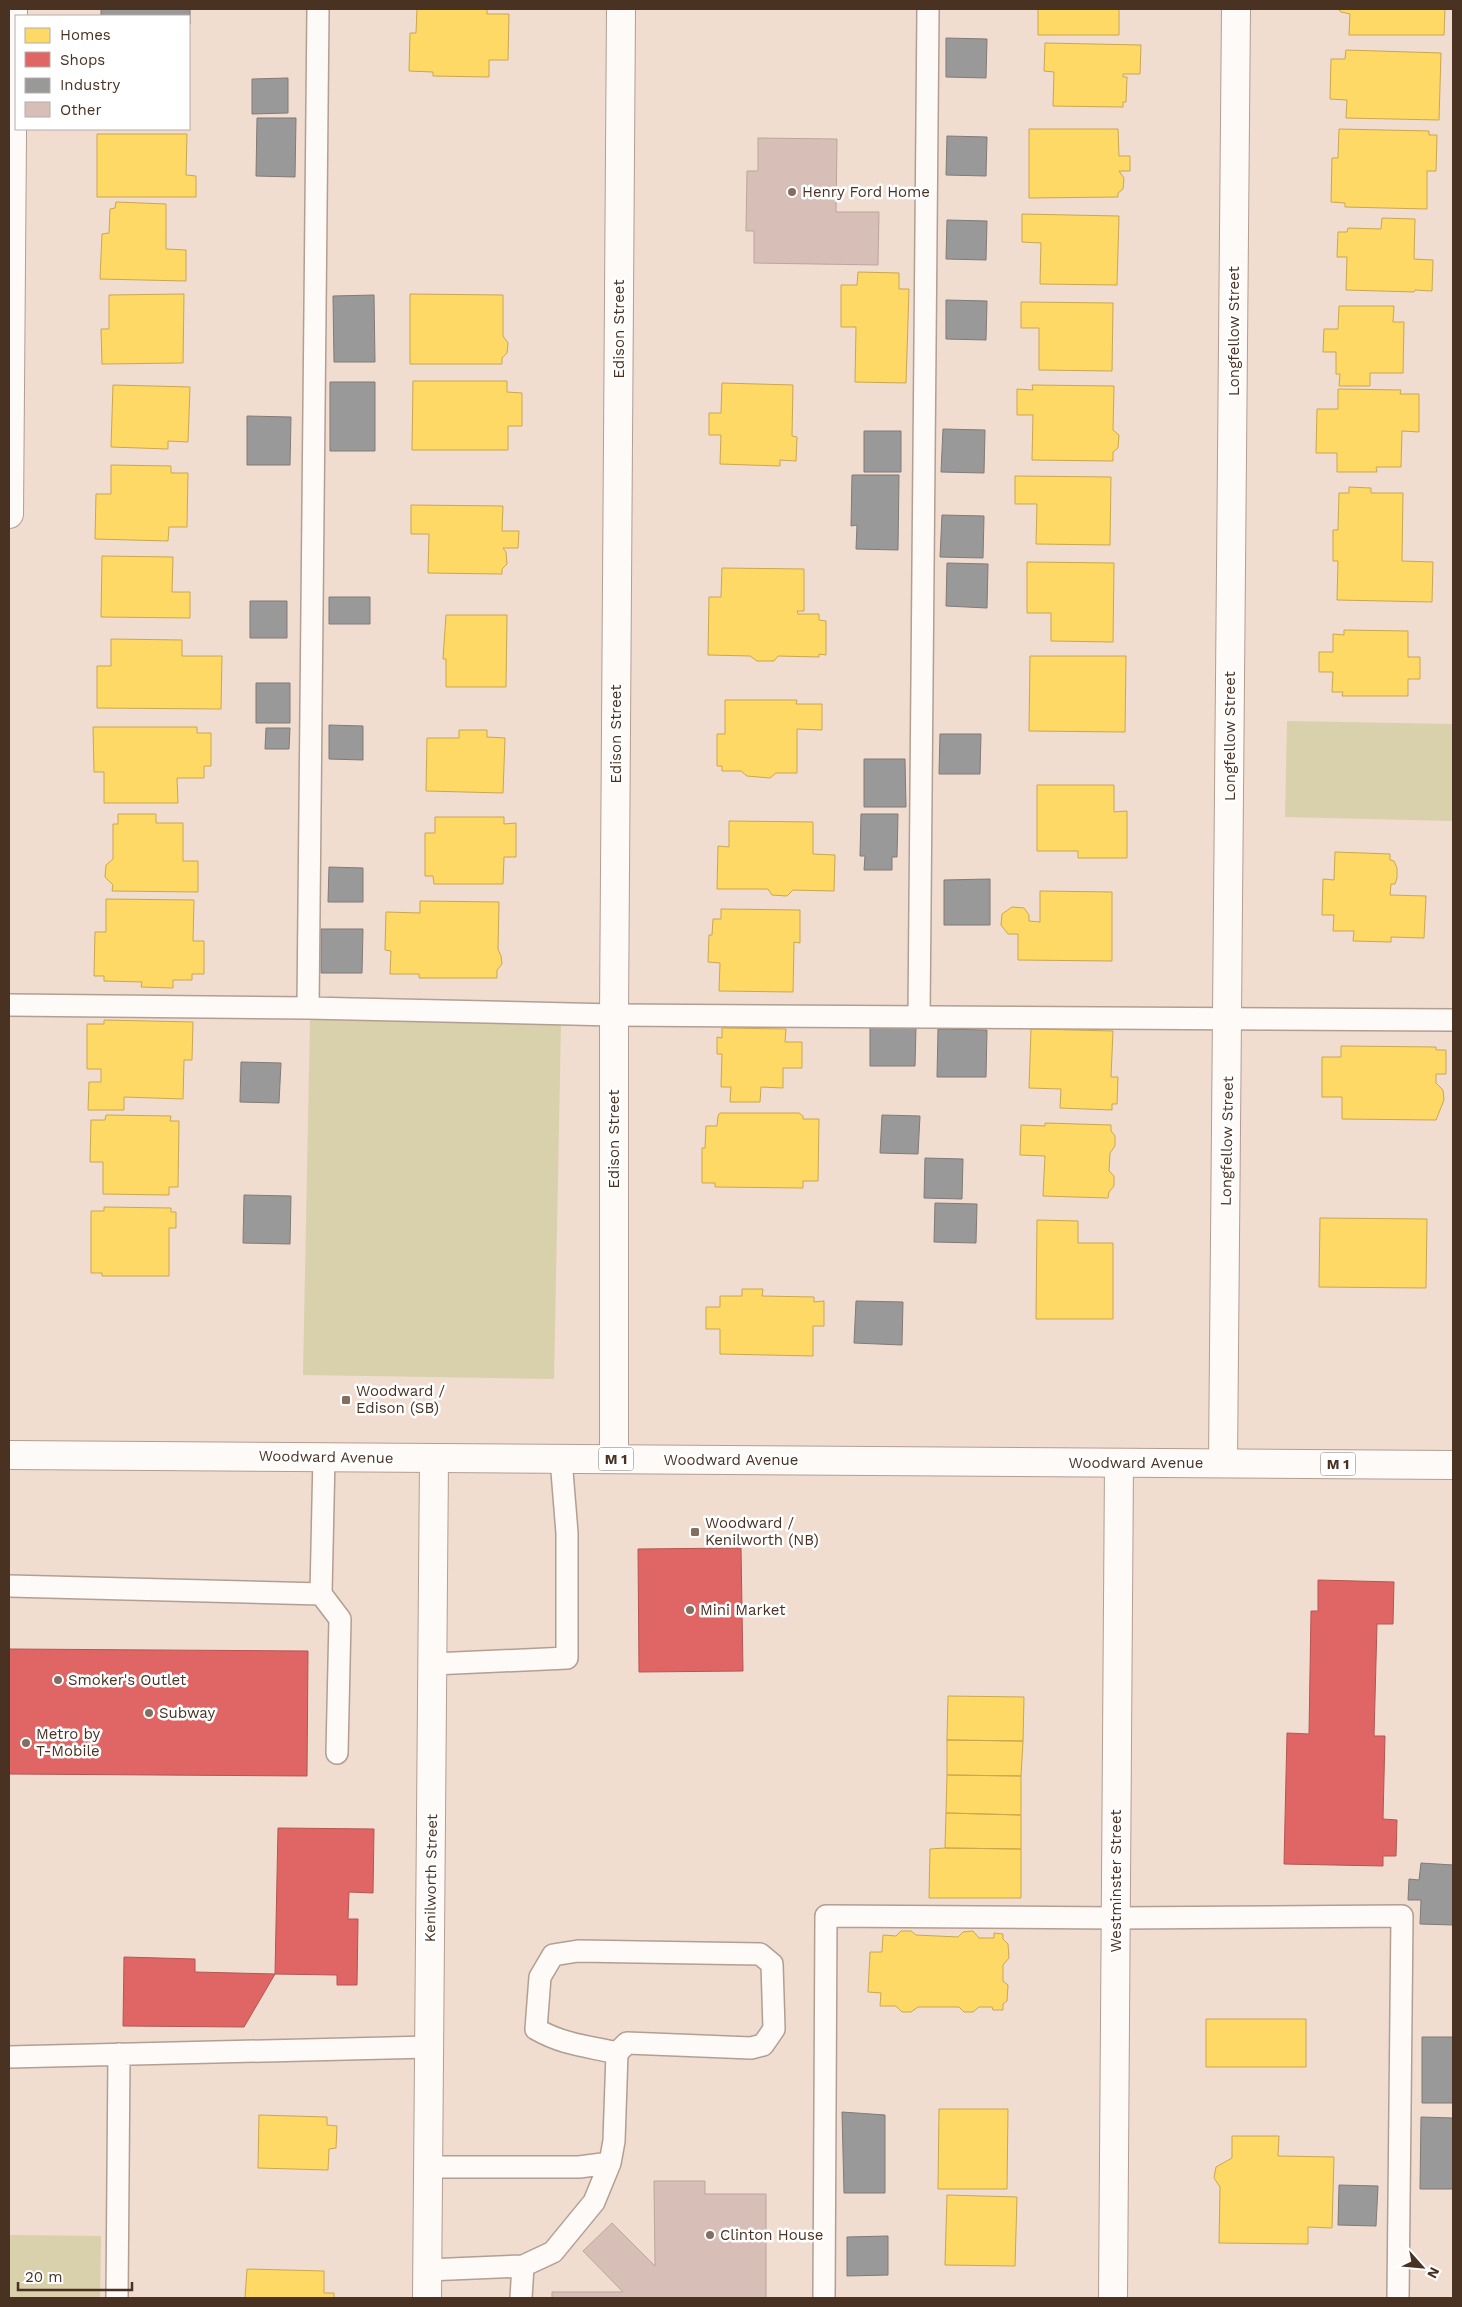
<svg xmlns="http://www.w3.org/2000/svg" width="1462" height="2307" font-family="'Work Sans',sans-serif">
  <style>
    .green { fill: #d8d1ab }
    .homes { fill: #ffd966; stroke: #c9a752 }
    .shops { fill: #e06666; stroke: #b35652 }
    .industry { fill: #999; stroke: #817a76 }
    .building { fill: #d7bfb7; stroke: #bba59d }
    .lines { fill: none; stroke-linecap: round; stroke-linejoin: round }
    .lane-casing { stroke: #b39e92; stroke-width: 24 }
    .street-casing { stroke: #b39e92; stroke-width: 30 }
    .primary-casing { stroke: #b39e92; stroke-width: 30 }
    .lane { stroke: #fdfaf8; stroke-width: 21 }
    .street { stroke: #fdfaf8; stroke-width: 28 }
    .primary { stroke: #fdfaf8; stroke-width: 28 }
    .poi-dot { fill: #846e60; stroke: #fff; stroke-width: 2 }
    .labels { text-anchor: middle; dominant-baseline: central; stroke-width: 5; stroke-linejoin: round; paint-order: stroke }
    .shield { fill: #fff; stroke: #807065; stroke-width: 1 }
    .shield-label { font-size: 14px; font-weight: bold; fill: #4a3223 }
    .poi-label { font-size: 15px; fill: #4a3223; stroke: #fff; text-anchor: start }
    .street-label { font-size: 15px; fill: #4a3223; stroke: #fff }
  </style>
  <rect width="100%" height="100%" fill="#f1dcd0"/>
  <!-- green -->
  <path class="green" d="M1287,721L1453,724V821L1285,817Z
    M310,1019L561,1023L554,1379L303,1375Z
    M9,2235L101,2236L100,2298H9Z"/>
  <!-- homes -->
  <path class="homes" d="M417,9H487V14H509L508,60H489V77L433,76V72L409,71L410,33H416Z
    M1038,9H1119V35H1038Z
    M1338,9H1445L1444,35H1349L1350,14L1341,12Z
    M1045,43L1141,45L1140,74H1123V77H1127L1126,102H1123V107L1053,106L1054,72L1044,71Z
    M1346,50L1441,53L1439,120L1346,118L1347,100L1330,99L1331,59H1345Z
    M1029,129H1118L1119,156H1130V171H1119L1124,178L1123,189L1118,193V197L1029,198Z
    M1339,129L1429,131V135H1437L1436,171H1427V209L1345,207V203L1331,202L1332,158H1338Z
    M97,134H187L186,175L196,176V197H97Z
    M116,202L166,204V249L186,250V281L100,279L102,234L109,233L110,209L115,208Z
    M1022,214L1119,216L1117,285L1040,284L1041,243L1022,242Z
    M1382,218L1415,219L1414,259L1433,260L1432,291L1415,290L1414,292L1346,290L1347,257H1337L1338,232H1347L1348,228L1381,229Z
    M858,272L899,273V289H909L906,383L855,382L856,327H841V285H857Z
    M184,294L183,363L102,364L101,329H109V295Z
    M410,294L503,295V336L508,343L507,353L502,358V364H410Z
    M1021,302L1113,303L1112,371L1039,370V328H1021Z
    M1339,306H1394L1393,322H1404L1403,373H1370V386H1339L1340,374H1336V352H1323L1324,329H1338Z
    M413,381H507V392L522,393V426H508V450H412Z
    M722,383L793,385L792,436L797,437L796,461L780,460V466L720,464L721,435H709V413H721Z
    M113,385L190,387L188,442L168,441V449L111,447Z
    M1032,385L1114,386L1113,430L1119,435L1118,448L1113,452V461L1032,460L1033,415H1017V389L1033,390Z
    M1338,389L1401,390L1400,394H1419V432L1402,431L1401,467H1376L1377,472H1337V453H1316L1317,409H1338Z
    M111,465L171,466V473H188L187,527H169L168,541L95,539L96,494H111Z
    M1015,476L1111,477L1110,545L1036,544L1037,504H1015Z
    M1349,487L1371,488V493H1403L1402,561L1433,562L1432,602L1337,600L1338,561H1333V530H1338L1339,493H1349Z
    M411,505L503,506L502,531H519L518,548H503L506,552L507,564L502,569V574L428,573L429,534H411Z
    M102,556L173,557L172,592H190V618L101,617Z
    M1027,562L1114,563L1113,642L1051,641V613H1027Z
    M722,568L804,569V611H797L798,614H819V620L826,621V655L819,654V657L778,656L774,661H757L750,656L708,655L709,597H721Z
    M446,615H507L506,687H446V659H443Z
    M1344,630L1408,631V657H1420V679H1408V696H1342L1343,692H1332L1333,672H1319V652H1333V634L1344,635Z
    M111,639L182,640V656H222L221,709L97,708V666H111Z
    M1030,656H1126L1125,732L1029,731Z
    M725,700H797L796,704H822V730L797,729V773H776L770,778L747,776L741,771H722V766H717V734H725Z
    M93,727H197V733H211V766H204V778H177L178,803H104V772H94Z
    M459,730H487V737L505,738L503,793L426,791L427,738H459Z
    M1037,785H1114V812L1127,811V858H1078V851H1037Z
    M118,814H156V823H183V861H198V892L112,891L113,885L105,877L106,865L113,859V824H118Z
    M435,817H504V824L516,823V857H504L503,884H434L433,876H425V833H435Z
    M729,821L813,822V854L835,855L834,891L793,890L787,896L772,895L768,889H717L718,846L729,847Z
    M1335,852L1390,854V860L1394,861L1397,868V878L1395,884H1391L1390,895L1426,896L1424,938L1391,937V942L1353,941L1354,931H1333L1334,915H1322L1323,879L1334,880Z
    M1040,891L1112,892V961L1018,960V934H1008L1001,925L1002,914L1012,907L1024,908L1029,915V921L1040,922Z
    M106,899L194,900L193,941H204V974H192V980H173V988L141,987L142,982L104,981V976H94L95,932H106Z
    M420,901L499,902L498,949L501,956L502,964L497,970V978H419V974H390L391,951L385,950L386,912L420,913Z
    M721,909L800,910V943L794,942L793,992L719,991L720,963L708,962L709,935H712L713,919H721Z
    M104,1020L193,1022L192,1060H184L183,1099L124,1097V1110H88L89,1082H101V1069H87V1024H104Z
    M722,1028L786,1029L785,1042H802V1068H783V1088L761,1087L760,1102H730L731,1087H721L722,1054H717V1037L722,1038Z
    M1031,1029L1113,1031L1111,1077H1118L1117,1104H1112V1110L1060,1108L1061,1089L1029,1088Z
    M1341,1046L1436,1047V1050H1446V1074H1436V1083L1443,1090L1444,1100L1436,1120L1342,1119V1097H1322V1057H1341Z
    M720,1113H799L803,1116V1119H819L818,1181H803V1188L715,1187V1183H702V1148H705L706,1126H717L718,1116Z
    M106,1115L171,1116L170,1121H179L178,1187H169V1195L103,1194V1162H90L91,1120H105Z
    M1045,1123L1111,1125V1131L1115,1136V1146L1110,1153L1109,1171L1114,1176V1186L1109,1192L1108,1198L1043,1196L1045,1156L1020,1155L1021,1125L1045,1126Z
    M104,1207L171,1208V1212H176V1228H169V1276H102V1273H91V1211H104Z
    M1320,1218L1427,1219L1426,1288L1319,1287Z
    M1037,1220L1078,1221V1243H1113V1319H1036Z
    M742,1289H763L762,1296L814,1297V1302L824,1301V1326H813V1356L720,1354V1329H706V1307H720V1296H742Z
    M948,1696L1024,1697L1023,1741L947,1740Z
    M947,1740L1023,1741L1021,1776L947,1775Z
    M947,1775L1021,1776V1815L946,1813Z
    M946,1813L1021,1815V1849L945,1848Z
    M945,1848L1021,1849V1898H929L930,1849Z
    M901,1931H911L916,1935L958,1937L963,1932L973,1931L979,1938H994V1933L1003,1934V1939L1008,1944L1009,1958L1003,1965V1981L1008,1985L1007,2001L1003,2004V2010H993L992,2007H979L973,2012H964L959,2007H918L911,2012H902L896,2006H880L881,1993L868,1992L870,1952H882L883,1935L896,1936Z
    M1206,2019H1306V2067H1206Z
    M939,2109H1008L1007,2189H938Z
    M259,2115L327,2117V2125L337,2126L336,2148L329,2149L328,2170L258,2168Z
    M1232,2136H1279L1278,2156L1334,2157L1332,2228L1308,2227V2244L1219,2243L1220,2187L1214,2178L1216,2167L1232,2158Z
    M947,2195L1017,2197L1015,2266L945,2265Z
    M247,2269L324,2271V2293H334V2298H245Z"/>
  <!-- shops -->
  <path class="shops" d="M741,1548L743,1671L639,1672L638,1549Z
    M1318,1580L1394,1582L1393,1624H1377L1374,1736H1385L1383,1819L1397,1820L1396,1856H1383V1866L1284,1864L1287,1733L1309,1734L1311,1611H1318Z
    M9,1649L308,1651L307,1776L9,1774Z
    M278,1828L374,1829L373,1893L349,1892L348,1919H358L357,1985H337V1975L275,1974Z
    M124,1957L195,1959V1972L275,1974L244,2027L123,2026Z"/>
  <!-- industry -->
  <path class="industry" d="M101,9H190V24L189,16H101Z
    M946,38L987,39L986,78L946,77Z
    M288,78V113L252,114V79Z
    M257,118H296L295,177L256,176Z
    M947,136L987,137L986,176L946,175Z
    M947,220L987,221L986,260L946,259Z
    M374,295L375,362H334L333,296Z
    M946,300L987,301L986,340L946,339Z
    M330,382H375V451H330Z
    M247,416L291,417L290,465H247Z
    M943,429L985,430L984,473L941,472Z
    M864,431H901V472H864Z
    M852,475H899L898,550L856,549L857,525L851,526Z
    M942,515L984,516L983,558L940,557Z
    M947,563L988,564L987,608L946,606Z
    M329,597H370V624H329Z
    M250,601H287V638H250Z
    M256,683H290V723H256Z
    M329,725L363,726V760L329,759Z
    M266,728H290L289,749H265Z
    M940,734H981L980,774H939Z
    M864,759H905L906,807H864Z
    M861,814H898L897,857H892V870H864L865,856H860Z
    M329,867L363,868V902H328Z
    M990,879V925H944V880Z
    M321,929H363L362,973H321Z
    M870,1027H916L915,1066H870Z
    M938,1029L987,1030L986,1077H937Z
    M241,1062L281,1063L279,1103L240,1102Z
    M882,1115L920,1116L918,1154L880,1153Z
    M925,1158L963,1159L962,1199L924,1198Z
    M244,1195L291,1196L290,1244L243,1243Z
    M935,1203L977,1204L976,1243L934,1242Z
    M856,1301L903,1302L902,1345L854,1343Z
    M1421,1863L1453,1865V1925L1420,1924L1421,1900H1408L1409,1879L1419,1880Z
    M1422,2037H1453V2103H1422Z
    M842,2112L885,2115V2193H844Z
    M1421,2117L1453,2118V2189H1420Z
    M1339,2185L1378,2186L1376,2226L1338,2225Z
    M888,2236V2275L847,2276V2237Z"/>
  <!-- building -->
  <path class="building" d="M758,138L837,139L836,212H879L878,265L754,263V231H746L747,171H758Z
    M654,2181H705V2194H766V2298H552V2292H623L583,2251L612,2223L655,2266Z"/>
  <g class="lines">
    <!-- lane casing -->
    <g class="lane-casing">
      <path id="lane" d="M9,1005L308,1008L614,1015L1453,1020
        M308,1008L318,9
        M919,1017L928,9
        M9,1586L321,1594L324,1457
        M321,1594L340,1619L337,1753
        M433,1664L567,1658V1533L561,1459
        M9,2057L429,2047
        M428,2167H579L610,2163L614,2141L617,2053L627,2043L751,2048L763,2045L774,2029L772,1964L760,1954L578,1951L553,1955L540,1977L536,2029C564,2045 587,2046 617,2053
        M427,2270L523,2266L553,2252L594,2202L610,2163
        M117,2298L119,2054
        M521,2298L523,2266
        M824,2298L826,1916L1116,1918L1402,1916L1398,2298"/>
    </g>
    <!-- street casing -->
    <g class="street-casing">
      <path id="street" d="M9,514L13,9
        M614,1459V1015L621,9
        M1223,1463L1236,9
        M427,2298L434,1459
        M1113,2298L1119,1464"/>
    </g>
    <!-- primary casing -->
    <g class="primary-casing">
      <path id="primary" d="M9,1455L1453,1465"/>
    </g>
    <!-- lane -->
    <use href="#lane" class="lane"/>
    <!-- street -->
    <use href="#street" class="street"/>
    <!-- primary -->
    <use href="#primary" class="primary"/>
  </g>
  <!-- markers -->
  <g class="poi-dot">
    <circle cx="792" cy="192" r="5"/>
    <rect x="341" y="1395" width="10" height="10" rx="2.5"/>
    <rect x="690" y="1527" width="10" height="10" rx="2.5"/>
    <circle cx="690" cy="1610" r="5"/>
    <circle cx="58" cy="1680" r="5"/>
    <circle cx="149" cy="1713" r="5"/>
    <circle cx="26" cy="1743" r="5"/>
    <circle cx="710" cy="2235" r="5"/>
  </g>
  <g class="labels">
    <!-- shield labels -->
    <g class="shield">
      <rect x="598.5" y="1447.5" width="35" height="23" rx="4"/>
      <rect x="1320.5" y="1452.5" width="35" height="23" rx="4"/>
    </g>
    <g class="shield-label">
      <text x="616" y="1459">M 1</text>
      <text x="1338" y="1464">M 1</text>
    </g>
    <!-- poi labels -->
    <g class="poi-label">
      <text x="802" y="192">Henry Ford Home</text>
      <text x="356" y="1391">Woodward /<tspan x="356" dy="17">Edison (SB)</tspan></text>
      <text x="705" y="1523">Woodward /<tspan x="705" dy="17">Kenilworth (NB)</tspan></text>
      <text x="700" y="1610">Mini Market</text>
      <text x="68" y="1680">Smoker's Outlet</text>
      <text x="159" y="1713">Subway</text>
      <text x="36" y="1734">Metro by<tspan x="36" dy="17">T-Mobile</tspan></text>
      <text x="720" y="2235">Clinton House</text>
    </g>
    <!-- street labels -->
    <g class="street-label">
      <text transform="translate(619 329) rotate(-90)">Edison Street</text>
      <text transform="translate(1234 331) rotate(-90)">Longfellow Street</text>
      <text transform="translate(616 734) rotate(-90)">Edison Street</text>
      <text transform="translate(1230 736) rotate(-90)">Longfellow Street</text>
      <text transform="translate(614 1139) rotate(-90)">Edison Street</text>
      <text transform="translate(1227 1141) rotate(-89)">Longfellow Street</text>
      <text transform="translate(326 1457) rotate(1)">Woodward Avenue</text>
      <text x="731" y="1460">Woodward Avenue</text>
      <text x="1136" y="1463">Woodward Avenue</text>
      <text transform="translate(431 1878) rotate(-89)">Kenilworth Street</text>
      <text transform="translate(1116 1881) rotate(-90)">Westminster Street</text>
    </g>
  </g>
  <!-- border -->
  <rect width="1462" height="2307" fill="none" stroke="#4a3223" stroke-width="20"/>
  <!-- legend -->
  <rect x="15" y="15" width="175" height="115" fill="#ffffff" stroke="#b7ada7"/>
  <rect x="25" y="28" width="25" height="15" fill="#ffd966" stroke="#b7ada7"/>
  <text x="60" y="40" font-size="15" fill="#4a3223">Homes</text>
  <rect x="25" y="52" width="25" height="15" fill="#e06666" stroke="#b7ada7"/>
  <text x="60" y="65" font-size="15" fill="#4a3223">Shops</text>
  <rect x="25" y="78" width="25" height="15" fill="#999999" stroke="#b7ada7"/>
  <text x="60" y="90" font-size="15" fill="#4a3223">Industry</text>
  <rect x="25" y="102" width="25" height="15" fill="#d7bfb7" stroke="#b7ada7"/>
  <text x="60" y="115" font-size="15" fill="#4a3223">Other</text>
  <!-- north arrow -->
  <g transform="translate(1422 2267) rotate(117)" stroke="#ffffff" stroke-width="4" paint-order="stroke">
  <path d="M0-4L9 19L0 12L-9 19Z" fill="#4a3223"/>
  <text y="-8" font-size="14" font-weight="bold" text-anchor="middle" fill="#4a3223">N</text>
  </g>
  <!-- scale -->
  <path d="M18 2282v8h114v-8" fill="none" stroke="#4a3223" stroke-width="2.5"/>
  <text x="25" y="2282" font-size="15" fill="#4a3223" stroke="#ffffff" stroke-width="4" paint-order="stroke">20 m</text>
</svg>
